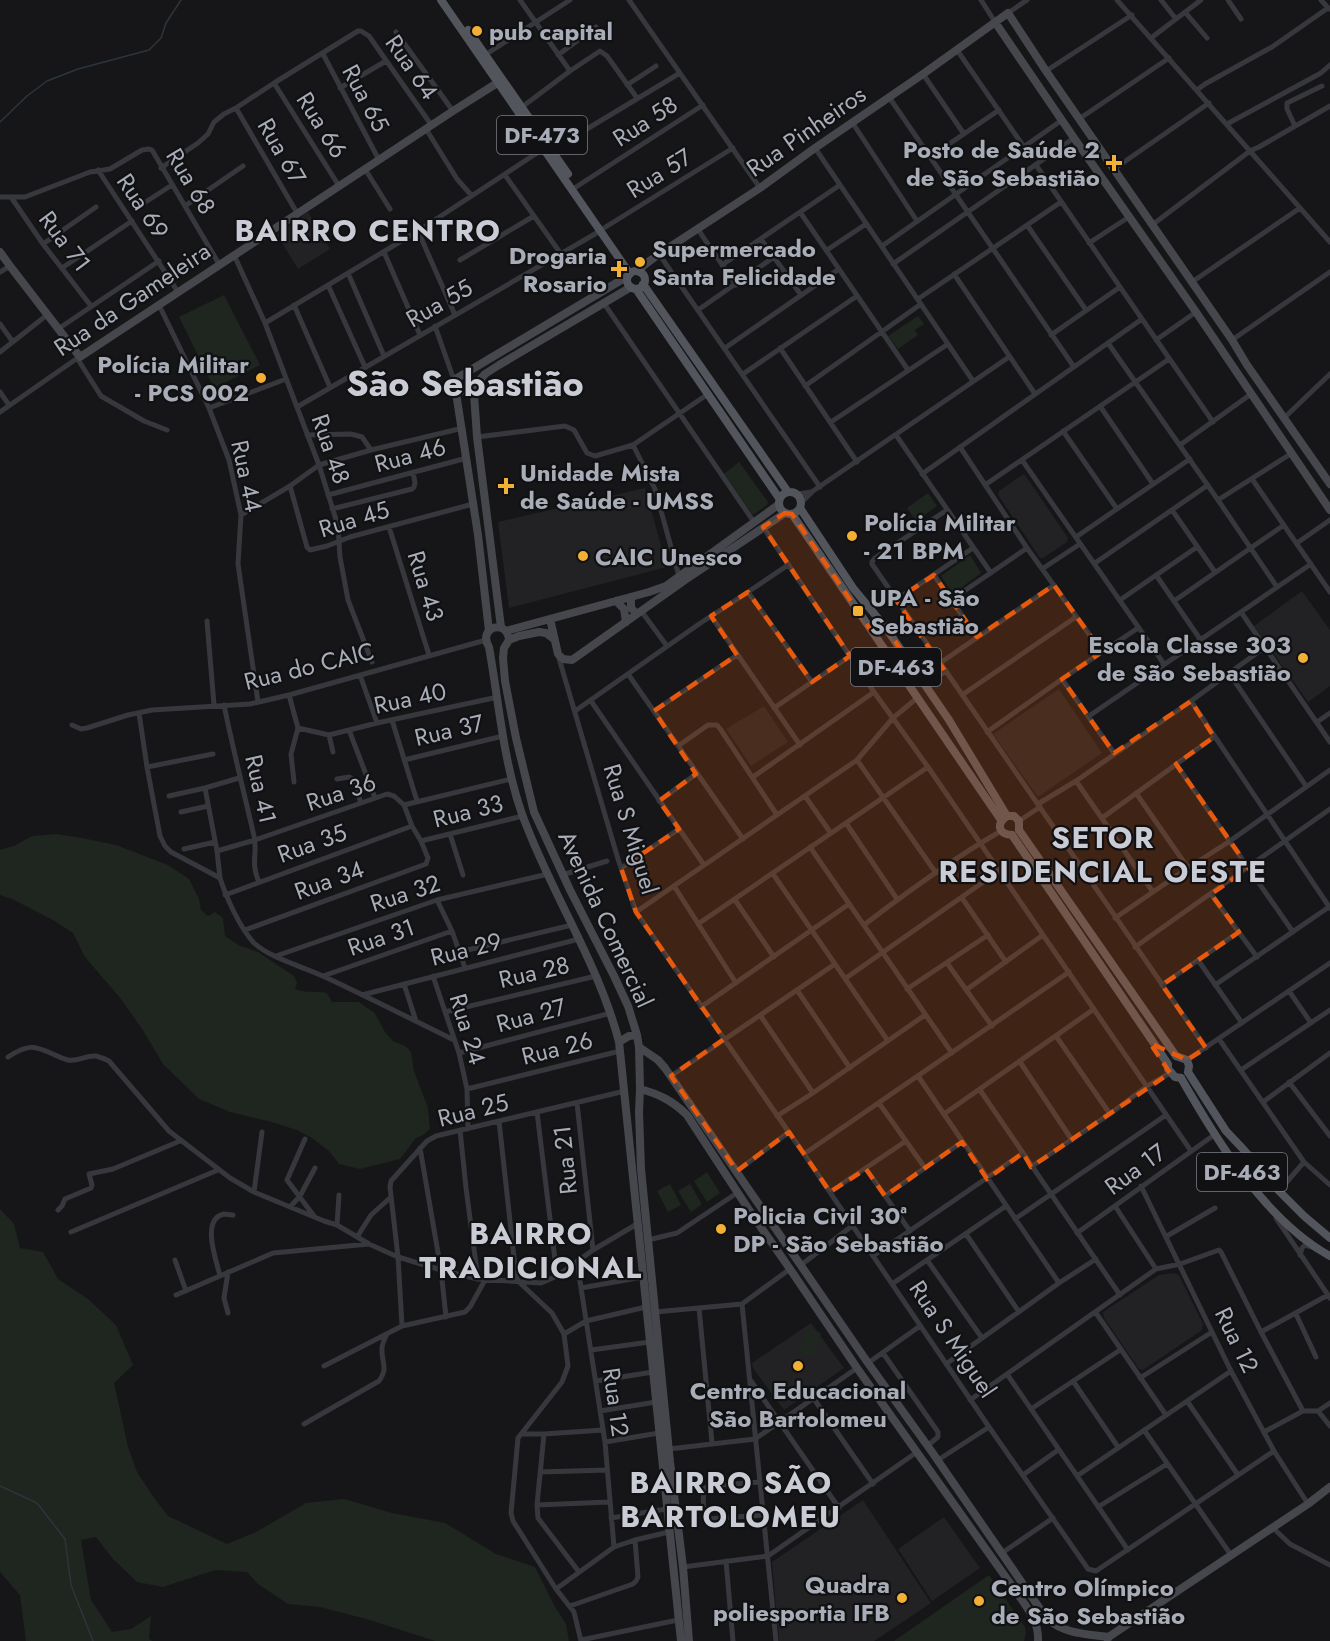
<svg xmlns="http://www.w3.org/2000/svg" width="1330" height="1641" font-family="Jost,sans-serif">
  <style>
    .built { fill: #222225 }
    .green { fill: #1e261f }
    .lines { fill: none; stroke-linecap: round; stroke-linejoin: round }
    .stream { stroke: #2c353c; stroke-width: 1.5 }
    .street { stroke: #37383d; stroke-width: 5 }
    .secondary { stroke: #45474d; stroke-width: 8 }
    .primary { stroke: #53555c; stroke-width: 8 }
    .marked { fill: #e8590c; fill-opacity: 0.2; stroke: #e8590c; stroke-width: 4.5; stroke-dasharray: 12 8; stroke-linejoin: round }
    .poi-dot { fill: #f2b134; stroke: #111113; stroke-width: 2 }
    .labels { text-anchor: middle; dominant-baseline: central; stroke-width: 4.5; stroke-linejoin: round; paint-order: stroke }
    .shield { fill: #111113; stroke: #7b7e86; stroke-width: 1.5 }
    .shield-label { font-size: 22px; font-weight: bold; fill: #a8adb8 }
    .poi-label { font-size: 24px; font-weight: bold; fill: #a8adb8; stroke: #111113; text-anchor: start }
    .street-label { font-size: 24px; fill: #a8adb8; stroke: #111113 }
    .district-label { font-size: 30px; font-weight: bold; letter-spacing: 1.5px; fill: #c9ccd4; stroke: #111113 }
    .town-label { font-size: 36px; font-weight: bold; fill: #c9ccd4; stroke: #111113 }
  </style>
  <rect width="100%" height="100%" fill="#161618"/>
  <!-- built -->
  <path class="built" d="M308,212L330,249L298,269L277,235Z
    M1022,475H1025L1068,538L1067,542L1043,558H1040L998,495L999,491Z
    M645,488L667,567L509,608L498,522Z
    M1302,591L1330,630V686L1308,702L1254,626Z
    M1059,689L1102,753L1038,797L993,734Z
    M764,706L788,742L751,766L726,729Z
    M1174,1273L1179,1275L1203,1324L1202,1330L1143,1370L1139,1369L1104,1318L1103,1312L1159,1275Z
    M811,1323L844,1368L784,1410L753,1368L752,1363Z
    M863,1500L931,1603L874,1641H779L772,1562Z
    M944,1517L980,1568L932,1601L898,1549Z"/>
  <!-- green -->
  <path class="green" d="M224,295L260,365L214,388L179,317Z
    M918,316L924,324L915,330L914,329L918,335L898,349L888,336Z
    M739,462L768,502L767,505L753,515L724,474Z
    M928,493L937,506L916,521L907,508Z
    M970,555L981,573L953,594L941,576Z
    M57,834L82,838L116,845L168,865L189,879L199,899L201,910L208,916L215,912L223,918L225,936L240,946L258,952L294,976L297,983L295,989C308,994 313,990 327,993L332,1002H359L367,1008L374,1012L385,1032L393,1041L405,1046L411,1052L414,1071L428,1108L430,1129L423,1135L416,1138L400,1159L360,1169L339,1164L329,1151L312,1138L297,1130L268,1121L230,1112L199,1099L163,1064L144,1032L121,999L85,957L73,933L53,920L12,899L0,895V850L14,846L32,836Z
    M707,1172L720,1193L707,1202L694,1181Z
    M670,1184L681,1205L668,1212L657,1191Z
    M690,1184L702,1204L691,1212L678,1191Z
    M0,1209L14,1224L20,1248L43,1252L58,1279L88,1299L116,1325L133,1365L114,1383L128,1447L137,1472L155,1499L168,1516L227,1544L256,1532L306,1503L344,1499L392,1513L445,1523L496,1554L535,1567L554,1605L566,1624L569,1641H435L370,1620L320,1607L288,1604L258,1584L247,1572L215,1570L163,1587L137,1582L113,1559L96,1537L81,1540L91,1600L112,1632L131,1629L151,1616L149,1638L152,1641H26L20,1595L0,1572Z
    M806,1328L821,1333L814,1357L799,1352Z
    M989,1575L1025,1627L1026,1633L1024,1641H894Z"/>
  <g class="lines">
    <!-- stream -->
    <path class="stream" d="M0,122L27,96L47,81L78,69L149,50L161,38L166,23L181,0
      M0,1486L37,1503L65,1539L71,1585L93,1641"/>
    <!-- street -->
    <path class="street" d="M520,0L570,71
      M629,0L760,188
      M981,0L995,22
      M1117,0L1330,242
      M1161,0L1176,19
      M1228,0L1241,19
      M1321,0L1329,9
      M1185,12L1207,38
      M1008,13L1027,0
      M396,32L453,111
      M1151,38L1201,0
      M957,50L1024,147
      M323,54L379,160
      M485,55L570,0
      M558,55L596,27
      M1046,71L1132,15
      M923,74L964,134
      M274,83L339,186
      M627,85L656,66
      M340,88L386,61
      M1197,90L1205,84L1272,47L1328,8
      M889,97L1074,367
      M522,107L570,71L600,51L607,56L637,98
      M236,108L297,213
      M1079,119L1169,58
      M852,122L917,221
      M1227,124L1321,73L1330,65
      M1295,126L1287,109V103L1322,86
      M426,129L457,179L472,196
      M815,148L973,381
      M552,150L680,73
      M930,157L999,110
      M1036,165L1213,422
      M161,168L198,143L208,134L214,122L224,114L236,108L274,83L358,31H361L369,36L432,126
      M365,169L390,209
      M1114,169L1209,103
      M98,170L178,292
      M505,175L561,254
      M576,187L703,105
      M0,197H25L90,172L110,169L142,150L149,149L152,150L219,264
      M11,197L43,244L91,306
      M144,203L172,185
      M185,206L243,166
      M800,212L908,370
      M1027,225L1086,310
      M1152,225L1250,151L1259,147L1330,106
      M604,228L733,148
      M697,228L736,285
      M418,231L455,315
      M761,239L801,295
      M1089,243L1129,217
      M43,244L96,207
      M882,246L1062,120
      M827,250L866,224
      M384,252L420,335
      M659,254L820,487
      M234,255L265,323L319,465L338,526L340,557L348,600L372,662
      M460,260L534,216
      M893,264L1074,138
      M722,265L840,185
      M62,268L132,221
      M0,272L10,266
      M348,273L384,356
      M954,274L1035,394
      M1192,282L1300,208
      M328,285L365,367
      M918,299L1061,202
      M603,302L754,522
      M159,305L209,408L229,460L241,515L238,564L258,702
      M294,305L330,387
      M698,310L774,257
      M265,323L418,231L543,149
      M0,324L13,342
      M435,326L454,380
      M58,329L159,261
      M1051,335L1120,287
      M1156,340L1196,312
      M1232,340L1330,272
      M1108,343L1218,500L1277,587
      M725,348L839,269
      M780,348L857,462
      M0,352L47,315
      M77,358L101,396L144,421L167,430
      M743,374L857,296
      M805,386L921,304
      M0,392L9,405
      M1100,406L1153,484
      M297,407L600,231
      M209,408L286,379
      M0,412L79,357
      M1284,418L1330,374
      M831,422L948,344
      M1063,431L1117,509
      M307,435L351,434L362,437L371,450
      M896,435L991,573
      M477,437L565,426L574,430L587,453L595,456L633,445L708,394
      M633,445L655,489L679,576
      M1180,445L1251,394
      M960,447L1027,548L1102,652
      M1022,460L1164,664
      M922,474L1142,319
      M1252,479L1330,592
      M985,485L1169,359
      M290,486L307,547L310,550L327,546L350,537L473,504
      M797,494L812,492
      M328,495L467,458
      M1218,500L1292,453
      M801,503L813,491L1009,357
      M332,509L412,489L414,487L415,483L413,472
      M947,510L875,558L872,562V564L1206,1048
      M1172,510L1215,572
      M241,515L290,486L319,465L371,450L463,428
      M389,527L429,655
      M763,527L874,692L928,767L1191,1151
      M1076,537L1190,459
      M1297,543L1330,520
      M1095,563L1208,485
      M1042,569L1080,544
      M934,575L977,637
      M1156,575L1200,639
      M748,592L812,682
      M896,600L973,548
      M951,600L1027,548
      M1120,600L1197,547
      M1174,601L1284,525
      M642,612L667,646
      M1241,612L1330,742
      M711,616L800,745
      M207,621L214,705
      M558,655L618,859L636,912L804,1154L989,1427L1088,1569L1096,1571L1274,1451
      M940,663L1054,585
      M1229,673L1306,786
      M628,674L743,839
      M360,675L377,723
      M1062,679L1114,753
      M926,686L945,671
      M289,695L298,728L291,754L294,782
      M962,695L1076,617
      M591,701L704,865
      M1191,701L1330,908
      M224,705C233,749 244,793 254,836C258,854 250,862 259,882
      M774,708L850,656
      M575,711L699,624L748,592L788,565
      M654,711L737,655
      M139,713L147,767L160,836L165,846L171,852L220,878C226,897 240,928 254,943C270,958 304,967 325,977C368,997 411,1019 454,1040
      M1089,716L1311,564
      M392,720L417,801
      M1317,722L1330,713
      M72,725L81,729L87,728L128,715L152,710L250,704L289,695L486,640
      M298,728L329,735L377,723L498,697
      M349,730L375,798
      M987,732L1062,679L1138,628
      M329,735L333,752
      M678,746L708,725H717L721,730L777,815
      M404,760L503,736
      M857,760L936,873
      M1176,764L1293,932
      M147,767L213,754
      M753,777L874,692
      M337,779L349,777L353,779L361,803
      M1076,781L1153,892
      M205,788L217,851L220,878
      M1136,793L1188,868
      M169,796L205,788L239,778
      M805,796L830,832
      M659,801L696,774
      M1038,804L1076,781L1191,701L1265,647
      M181,812L208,806
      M1102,818L1214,737
      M1019,821L1040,807
      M846,823L897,899
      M450,834L463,875
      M421,841L523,816
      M810,847L952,1053
      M184,849L215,842
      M217,851L255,840L387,794L394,796L404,805L511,779
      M621,868L679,829
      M773,874L888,1041
      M562,875L607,861
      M674,886L736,983
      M1211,894L1257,957
      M225,895L412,826
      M962,898L1006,962
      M437,900L452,931L465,968
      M735,900L774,957
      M636,912L857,760L893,718L917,698
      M1115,918L1188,868L1230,841L1330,770
      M698,924L928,767
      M864,925C907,892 954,858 1001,831
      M245,930L426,864L428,858L421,841L412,826L404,805
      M1135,947L1330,809
      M459,952L572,925
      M276,956L437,900L548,874
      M1198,960L1242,1023
      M947,963L992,1026
      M323,976L452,931
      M433,976L459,1053L467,1089L468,1129
      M846,978L999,871
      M404,984L416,1021
      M1162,985L1239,932
      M1215,985L1329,907
      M907,989L988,935
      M797,990L850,1068
      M966,990L1043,935
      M1289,991L1311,1023
      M362,995L579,939
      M701,1007L849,904
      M445,1012L596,976
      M760,1015L813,1093
      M1056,1036L1110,1114
      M1219,1039L1304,1162L1330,1185
      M459,1053L611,1013
      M8,1057C28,1044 33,1045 55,1055C59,1057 64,1059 68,1060C78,1062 86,1055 96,1056C100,1057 105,1059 109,1061L169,1131L230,1178L254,1192L324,1221L337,1225L369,1244L398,1257L441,1270L478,1279L541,1283L557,1276L593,1250L637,1224
      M1187,1060L1330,963
      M1020,1062L1072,1140
      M1241,1070L1330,1010
      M671,1076L835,964
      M918,1076L1059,1283
      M1289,1082L1330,1136
      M467,1089L620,1051
      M980,1090L1120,1295
      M1263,1102L1330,1053
      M577,1103L593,1250
      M879,1103L925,1168
      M537,1112L557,1276
      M944,1114L1094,1009
      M777,1116L813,1093L925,1015
      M499,1121L516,1276L519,1282L552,1313L564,1334L568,1366L562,1382L518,1438L511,1513L513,1521L556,1589L574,1612L581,1641
      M460,1130L466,1188L478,1279
      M305,1139L287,1180L314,1216
      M420,1148L441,1270L446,1317
      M804,1154L1069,972
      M1031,1167L1110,1114L1146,1087L1170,1073
      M866,1169L910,1231
      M737,1171L789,1132
      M1141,1186L1231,1371L1274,1451L1308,1504
      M1279,1191L1304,1162
      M254,1192L262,1132
      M830,1192L906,1141
      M885,1196L962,1142
      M1115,1206L1156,1269
      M290,1207L300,1196L315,1168
      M58,1210L62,1206L65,1199L91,1188L92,1185L89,1174L113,1169L180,1141
      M1276,1218L1330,1298
      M1015,1219L1166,1115
      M337,1225L339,1195
      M71,1232L218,1170
      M1077,1233L1214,1135
      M966,1234L1019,1312
      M1167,1236L1215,1208
      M357,1237L371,1215L391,1197
      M648,1240L677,1233L737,1193
      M1300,1255L1302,1248L1305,1245L1312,1247
      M873,1256L1023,1153
      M175,1260L186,1291
      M927,1260L982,1338
      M577,1262L605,1442L614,1547
      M801,1265L852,1226
      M220,1276C217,1262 200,1219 224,1214C227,1214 230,1215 233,1215
      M485,1280L470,1307L465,1312L402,1326L398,1257L390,1187L391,1181L427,1141L436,1136L625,1091
      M892,1284L1006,1206
      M581,1288L643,1277
      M176,1295L273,1253L369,1244
      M742,1304L776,1641
      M699,1308L712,1443
      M655,1312L742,1304L790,1269
      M228,1313L224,1298L228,1272
      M1096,1313L1166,1415
      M1296,1314L1316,1357
      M1261,1332L1328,1295
      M564,1334L586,1321L646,1307
      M591,1350L650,1342
      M883,1353L938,1432V1437L927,1446
      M868,1363L920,1326
      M946,1364L1059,1283L1096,1259
      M324,1366L402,1326
      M1007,1374L1128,1550
      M1140,1378L1212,1332
      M596,1381L653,1372
      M751,1381L839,1508
      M1073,1381L1118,1447
      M814,1399L873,1484
      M970,1400L1156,1269L1180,1264L1219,1250L1221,1252L1261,1332L1303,1411
      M1187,1401L1238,1475
      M1031,1409L1120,1350
      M600,1411L656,1402
      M1318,1411L1330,1426
      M304,1424L379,1381C389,1367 381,1363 382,1348C382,1344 385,1338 387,1334
      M1144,1430L1231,1555
      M1264,1432L1303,1411H1318L1330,1403
      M521,1434H544L603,1430
      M544,1434L537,1505L538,1518L579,1572
      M605,1442L659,1433
      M669,1449L755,1439L857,1368
      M938,1460L989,1427
      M540,1472L607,1470
      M1023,1475L1058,1450
      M1077,1476L1231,1371
      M760,1482L708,1486L705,1488C702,1497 703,1512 708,1519L763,1515
      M537,1505L609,1502
      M1098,1507L1167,1464
      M611,1518L666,1509
      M1273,1528L1290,1544L1330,1565
      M1002,1553L1053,1518
      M726,1561L733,1641
      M683,1567L768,1556L917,1452
      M556,1589L614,1547L635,1540L669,1532
      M570,1606L633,1584L636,1581L638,1577L635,1540
      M581,1640L678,1620"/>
    <!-- secondary -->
    <path class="secondary" d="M995,22L1074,138L1196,312L1330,510
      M0,252L10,266L80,357L453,111L494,85L504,82
      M639,272L643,266L659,254L760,188L815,148L923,74L1008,13L1046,71L1232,340L1247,365L1330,484
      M457,389L474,394
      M631,597V608L637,614
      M616,601L624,609L626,622
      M550,619L558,654L563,659L572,660L685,580L785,513
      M501,627L477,437L474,394L478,382L485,374L499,365L631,287
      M489,631L478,535L454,380L628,276
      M506,631L649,592L666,586L778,505
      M554,639L546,633L539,632L519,636L509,640L504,648L503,658L505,681L516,738L534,812L570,890L614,976L628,1006L637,1035L639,1047L640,1089L639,1112L641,1169L670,1462L683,1567L689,1641
      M509,640C507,618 477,627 489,647C499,703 503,760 522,814C550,892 598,961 619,1042L681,1641
      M619,1042L629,1036L637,1035
      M639,1047L658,1060L665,1068L868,1363L932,1452L1047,1619C1065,1634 1087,1634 1109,1637
      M640,1089C659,1094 673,1101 687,1115L751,1213L790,1269L857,1368L1022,1600C1031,1613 1039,1625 1038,1641
      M1107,1638L1308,1504L1330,1487"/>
    <!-- primary -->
    <path class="primary" d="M441,0L630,274
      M468,30L568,174
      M627 280a9 9 0 1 1 18 0a9 9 0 1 1-18 0Z
      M643,284L788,492
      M636,289L779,498
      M779 503a11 11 0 1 1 22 0a11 11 0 1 1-22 0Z
      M800,508L853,588L886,628L949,720L1007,816
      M792,514L1001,820
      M1019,830L1176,1056
      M1012,835L1168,1064V1069L1175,1077L1181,1078
      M1012,835C998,834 996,824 1007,816H1014L1019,821V830
      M1176,1056L1187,1060L1189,1066L1188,1072
      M1188,1072L1226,1131L1244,1150L1279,1191L1304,1216L1330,1238
      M1181,1078C1217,1141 1265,1220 1330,1256"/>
  </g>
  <!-- marked area -->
  <path class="marked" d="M785,513L792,514L872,632L886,628L926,686L945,671L896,600L934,575L977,637L1054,585L1102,652L1062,679L1114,753L1191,701L1214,737L1176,764L1249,868L1211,894L1239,932L1162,985L1206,1048L1187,1060L1150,1043L1170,1073L1031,1167L1023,1153L987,1179L962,1142L885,1196L866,1169L830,1192L789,1132L737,1171L671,1076L724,1039L636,912L621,868L679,829L659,801L696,774L654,711L737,655L711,616L748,592L812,682L850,656L763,527Z"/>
  <!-- markers -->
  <g class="poi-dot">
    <circle cx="477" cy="31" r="6"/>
    <path d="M1111 154h6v6h6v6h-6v6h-6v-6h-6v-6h6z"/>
    <circle cx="640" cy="262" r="6"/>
    <path d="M616 260h6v6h6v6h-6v6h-6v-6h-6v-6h6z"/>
    <circle cx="261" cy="378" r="6"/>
    <path d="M503 477h6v6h6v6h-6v6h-6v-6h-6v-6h6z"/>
    <circle cx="852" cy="536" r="6"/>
    <circle cx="583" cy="556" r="6"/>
    <rect x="852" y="605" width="12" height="12" rx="3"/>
    <circle cx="1303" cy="658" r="6"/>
    <circle cx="721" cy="1229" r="6"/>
    <circle cx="798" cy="1366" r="6"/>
    <circle cx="902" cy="1598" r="6"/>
    <circle cx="979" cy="1601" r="6"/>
  </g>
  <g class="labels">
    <!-- shield labels -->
    <g class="shield">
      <rect x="497" y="116" width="90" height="38" rx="4.5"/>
      <rect x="851" y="648" width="90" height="38" rx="4.5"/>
      <rect x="1197" y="1153" width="90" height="38" rx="4.5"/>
    </g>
    <g class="shield-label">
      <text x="542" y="135">DF-473</text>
      <text x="896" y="667">DF-463</text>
      <text x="1242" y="1172">DF-463</text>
    </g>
    <!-- poi labels -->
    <g class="poi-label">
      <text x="489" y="31">pub capital</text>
      <text x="1100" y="149" text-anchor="end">Posto de Saúde 2<tspan x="1100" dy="28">de São Sebastião</tspan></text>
      <text x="652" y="248">Supermercado<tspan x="652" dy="28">Santa Felicidade</tspan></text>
      <text x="607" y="255" text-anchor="end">Drogaria<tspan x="607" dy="28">Rosario</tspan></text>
      <text x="249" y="364" text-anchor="end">Polícia Militar<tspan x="249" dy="28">- PCS 002</tspan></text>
      <text x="520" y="472">Unidade Mista<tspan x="520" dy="28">de Saúde - UMSS</tspan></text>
      <text x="864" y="522">Polícia Militar<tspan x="864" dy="28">- 21 BPM</tspan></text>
      <text x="595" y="556">CAIC Unesco</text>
      <text x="870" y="597">UPA - São<tspan x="870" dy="28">Sebastião</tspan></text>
      <text x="1291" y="644" text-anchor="end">Escola Classe 303<tspan x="1291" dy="28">de São Sebastião</tspan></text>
      <text x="733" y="1215">Policia Civil 30ª<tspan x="733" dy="28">DP - São Sebastião</tspan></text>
      <text x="798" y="1390" text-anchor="middle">Centro Educacional<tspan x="798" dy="28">São Bartolomeu</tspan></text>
      <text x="890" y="1584" text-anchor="end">Quadra<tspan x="890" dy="28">poliesportia IFB</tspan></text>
      <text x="991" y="1587">Centro Olímpico<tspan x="991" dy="28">de São Sebastião</tspan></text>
    </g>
    <!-- street labels -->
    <g class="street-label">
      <text transform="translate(412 67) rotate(55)">Rua 64</text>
      <text transform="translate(366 98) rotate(62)">Rua 65</text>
      <text transform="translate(645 121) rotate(-33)">Rua 58</text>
      <text transform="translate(322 125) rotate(58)">Rua 66</text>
      <text transform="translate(806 131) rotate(-35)">Rua Pinheiros</text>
      <text transform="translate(282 151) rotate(60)">Rua 67</text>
      <text transform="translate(659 173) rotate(-32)">Rua 57</text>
      <text transform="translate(191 181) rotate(59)">Rua 68</text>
      <text transform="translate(143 206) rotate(56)">Rua 69</text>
      <text transform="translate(65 241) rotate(53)">Rua 71</text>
      <text transform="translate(132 299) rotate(-34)">Rua da Gameleira</text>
      <text transform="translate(439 303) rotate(-30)">Rua 55</text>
      <text transform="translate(331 449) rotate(71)">Rua 48</text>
      <text transform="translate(410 455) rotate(-15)">Rua 46</text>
      <text transform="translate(247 476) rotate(78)">Rua 44</text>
      <text transform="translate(354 519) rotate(-17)">Rua 45</text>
      <text transform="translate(426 586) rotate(73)">Rua 43</text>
      <text transform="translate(309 666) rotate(-14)">Rua do CAIC</text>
      <text transform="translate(410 698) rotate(-12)">Rua 40</text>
      <text transform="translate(449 730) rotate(-13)">Rua 37</text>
      <text transform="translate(261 789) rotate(77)">Rua 41</text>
      <text transform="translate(341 792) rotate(-18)">Rua 36</text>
      <text transform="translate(468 811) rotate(-14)">Rua 33</text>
      <text transform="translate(631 829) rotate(73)">Rua S Miguel</text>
      <text transform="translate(312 843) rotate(-20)">Rua 35</text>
      <text transform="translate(329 880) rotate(-20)">Rua 34</text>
      <text transform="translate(405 893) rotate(-18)">Rua 32</text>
      <text transform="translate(606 919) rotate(65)">Avenida Comercial</text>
      <text transform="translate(381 937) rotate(-19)">Rua 31</text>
      <text transform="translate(466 949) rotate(-14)">Rua 29</text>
      <text transform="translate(534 972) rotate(-13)">Rua 28</text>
      <text transform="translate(531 1015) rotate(-15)">Rua 27</text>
      <text transform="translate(468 1029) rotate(73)">Rua 24</text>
      <text transform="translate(557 1048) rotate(-14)">Rua 26</text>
      <text transform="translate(473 1110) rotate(-14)">Rua 25</text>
      <text transform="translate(565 1160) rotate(-96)">Rua 21</text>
      <text transform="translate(1135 1169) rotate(-36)">Rua 17</text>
      <text transform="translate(953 1339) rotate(56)">Rua S Miguel</text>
      <text transform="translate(1237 1340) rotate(64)">Rua 12</text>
      <text transform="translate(616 1402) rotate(82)">Rua 12</text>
    </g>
    <!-- district labels -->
    <g class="district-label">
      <text x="368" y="230">BAIRRO CENTRO</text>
      <text x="1103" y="837">SETOR<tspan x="1103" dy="34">RESIDENCIAL OESTE</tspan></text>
      <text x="531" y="1233">BAIRRO<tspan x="531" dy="34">TRADICIONAL</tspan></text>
      <text x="731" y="1482">BAIRRO SÃO<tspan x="731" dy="34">BARTOLOMEU</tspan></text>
    </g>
    <!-- town labels -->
    <g class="town-label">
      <text x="465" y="383">São Sebastião</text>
    </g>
  </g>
</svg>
